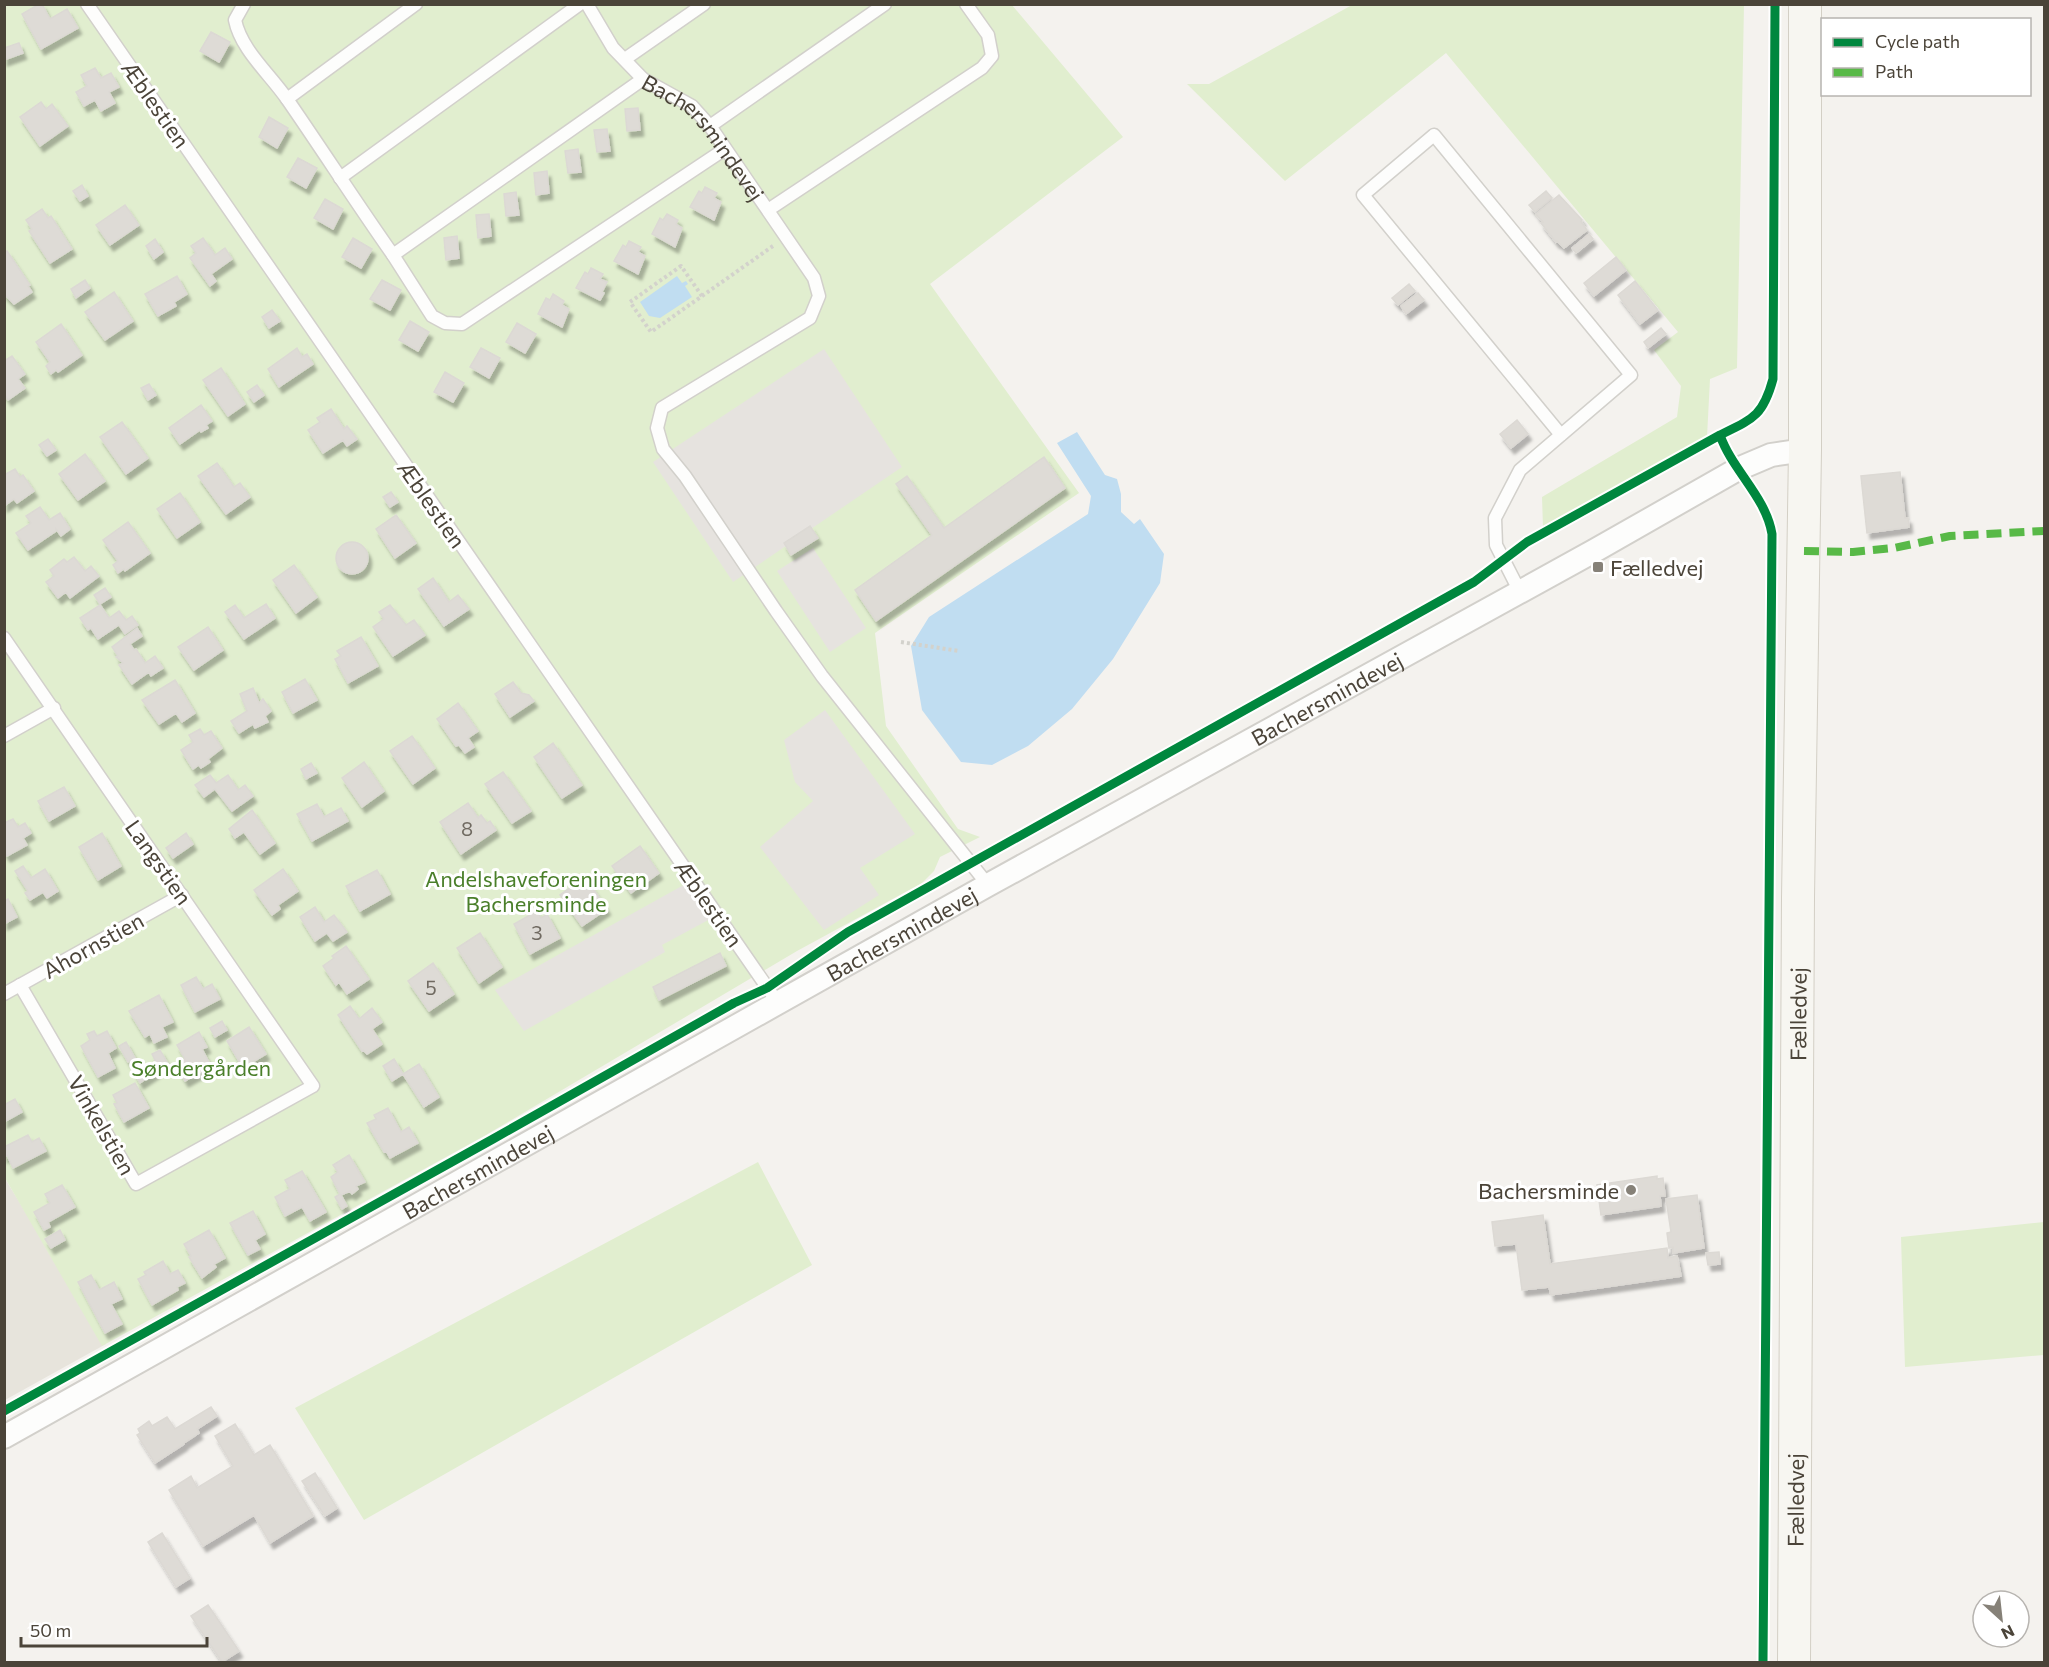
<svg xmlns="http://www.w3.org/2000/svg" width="2049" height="1667" font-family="Commissioner,sans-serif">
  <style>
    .residential { fill: #e7e4dc }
    .green { fill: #e1eecf }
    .parking { fill: #e6e3df }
    .water { fill: #c0ddf1 }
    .building { fill: #dedbd6; stroke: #dcd9d4; stroke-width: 1.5; filter: url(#shadow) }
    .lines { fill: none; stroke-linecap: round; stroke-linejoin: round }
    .lane-casing { stroke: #d2d0cb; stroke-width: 15 }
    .street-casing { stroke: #d2d0cb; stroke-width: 26 }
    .secondary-casing { stroke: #d3cfc5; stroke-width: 34 }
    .path { stroke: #d3d2cc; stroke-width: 4; stroke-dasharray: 3 3; stroke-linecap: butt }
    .lane { stroke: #fdfdfc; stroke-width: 12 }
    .street { stroke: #fdfdfc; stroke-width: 22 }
    .secondary { stroke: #f7f6f1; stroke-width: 32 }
    .quiet { stroke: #58b947; stroke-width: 8; stroke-dasharray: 15 8; stroke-linecap: butt }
    .cycleway-casing { stroke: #fff; stroke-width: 13 }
    .cycleway { stroke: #00873e; stroke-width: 9 }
    .poi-dot { fill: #868178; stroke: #fff; stroke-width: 2 }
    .labels { text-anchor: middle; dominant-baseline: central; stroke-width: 6; stroke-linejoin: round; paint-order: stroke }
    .number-label { font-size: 20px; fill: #706a61 }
    .street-label { font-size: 22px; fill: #4b4439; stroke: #fff }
    .poi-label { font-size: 22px; fill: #4b4439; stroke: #fff; text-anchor: start }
    .park-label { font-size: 22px; fill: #4a7f2a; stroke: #fff }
  </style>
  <defs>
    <filter id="shadow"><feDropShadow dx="3.5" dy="6" stdDeviation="1.5" flood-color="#0004"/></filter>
  </defs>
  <rect width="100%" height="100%" fill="#f4f2ee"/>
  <!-- residential -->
  <path class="residential" d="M4,1177L106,1344L5,1400H4Z"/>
  <!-- green -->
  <path class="green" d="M4,5H1012L1123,137L930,284L1079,493L875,633L886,726L958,829L980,837L940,857L934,871L922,883L797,951L486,1135L102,1346L5,1178Z
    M1352,5H1744L1737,368L1710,379L1707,437L1543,527L1542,497L1677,417L1681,386L1654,350L1678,332L1446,53L1285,181L1187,84H1209Z
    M758,1162L812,1265L364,1520L295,1408Z
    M2044,1222V1355L1905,1367L1901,1237Z"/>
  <!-- parking -->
  <path class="parking" d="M824,349L902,467L733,582L653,462Z
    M813,548L866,628L830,652L777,571Z
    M825,710L915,834L860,868L879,895L824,930L760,847L813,801L795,782L784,740Z
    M689,882L712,918L662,945L665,952L524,1031L495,990Z"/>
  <!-- water -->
  <path class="water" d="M677,276L682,283L686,281L688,284L685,286L692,297L660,318L649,316L640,302Z
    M1077,432L1105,475L1117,479L1121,494V512L1134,524L1140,519L1164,554L1160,583L1113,659L1072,709L1028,746L992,765L961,762L922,710L911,646L929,617L1088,514L1091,496L1057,443Z"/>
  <!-- building -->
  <path class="building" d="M39,4H42L50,19L67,9L78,28L41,49L22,14Z
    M211,32L230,42L219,62L200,51Z
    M19,43L23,53L4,60V48Z
    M95,68L101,78L111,73L119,87L109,92L115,103L101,111L95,100L84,106L76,92L87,86L81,75Z
    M41,102L46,109L52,104L68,126L40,146L20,117Z
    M638,108L640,130L627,131L625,109Z
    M269,117L288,128L277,148L259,137Z
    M607,129L610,151L597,152L594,130Z
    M578,149L581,172L568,173L565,151Z
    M298,158L317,168L306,188L287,177Z
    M547,171L549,193L536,195L534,173Z
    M82,185L88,196L80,201L73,191Z
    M705,187L717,193L714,198L721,202L714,220L690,207L699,191L702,193Z
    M1546,191L1552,198L1535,212L1529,205Z
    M516,192L519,215L506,216L504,194Z
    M1559,195L1582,220L1581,222L1587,230L1564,248L1557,241L1556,242L1541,223L1543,222L1536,214Z
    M325,199L343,209L333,229L314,218Z
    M125,205L139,225L110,245L96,225Z
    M42,209L48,218L51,216L72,249L50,263L29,231L32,229L26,220Z
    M489,214L491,236L478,238L476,215Z
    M667,214L678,220L676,224L682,228L675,247L652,234L660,218L663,220Z
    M1589,234L1593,239L1576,253L1572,248Z
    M457,236L459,258L446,260L444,238Z
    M203,238L215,255L225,248L232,259L211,274L216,281L210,286L190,258L196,253L191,246Z
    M353,238L372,249L361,268L342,257Z
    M155,239L163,252L154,259L146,246Z
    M629,241L641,247L638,252L645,256L638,274L614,261L623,245L626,247Z
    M7,251L30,285L28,286L32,292L14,304L4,294V253Z
    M1616,257L1626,270L1594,296L1584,283Z
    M591,268L603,274L600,279L607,282L602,292L604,293L600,300L576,288L585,272L588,274Z
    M177,276L187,294L174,302L176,306L158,316L145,294Z
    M85,280L90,288L76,298L71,289Z
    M382,280L401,290L390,310L370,299Z
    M1635,281L1658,310L1640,324L1618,295Z
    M1409,284L1415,291L1398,305L1392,298Z
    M114,292L133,321L105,340L85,312Z
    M1418,293L1424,300L1406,314L1401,306Z
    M553,294L564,301L562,305L569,309L562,327L538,314L546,298L550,300Z
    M272,310L280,321L269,328L262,317Z
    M410,321L429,332L418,351L399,340Z
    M517,323L536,334L525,353L506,342Z
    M61,324L82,355L58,372L56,370L51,374L46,366L50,362L36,342Z
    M1661,328L1666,334L1648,348L1644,342Z
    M297,348L302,357L307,354L313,364L279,387L268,369Z
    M481,348L500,358L489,378L470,367Z
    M12,356L25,374L18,379L25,388L8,400L4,394V361Z
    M221,368L245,404L228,416L203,380Z
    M445,372L464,383L453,402L434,392Z
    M149,384L156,395L148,400L141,388Z
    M257,385L264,395L254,402L247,392Z
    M201,405L212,421L206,425L208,428L201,432L200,430L180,444L169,428Z
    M331,409L344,429L347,426L357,439L347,446L343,440L323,453L308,430L320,422L317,418Z
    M1517,420L1528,434L1511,448L1500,434Z
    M122,422L148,458L126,474L100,437Z
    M48,439L56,450L47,456L39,445Z
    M85,454L105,481L78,500L59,474Z
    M1044,457L1065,488L876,621L855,590L932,535L896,484L907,476L944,528Z
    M217,463L234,487L240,483L250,497L226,514L198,476Z
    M15,469L20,477L23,475L34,491L17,503L14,499L4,506V475Z
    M1900,472L1905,518H1908L1909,527L1867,533L1861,476Z
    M391,492L398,502L390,507L383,497Z
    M180,493L200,522L177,538L157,509Z
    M40,507L49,520L60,513L70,529L61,536L56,529V531L28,550L16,533L31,523L26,516Z
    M396,515L416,543L395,558L376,529Z
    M128,522L150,553L125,571L124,569L118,573L113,565L118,561L103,540Z
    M810,526L818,538L791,555L784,543Z
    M336 558a16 16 0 1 1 32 0a16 16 0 1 1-32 0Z
    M74,557L85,571L91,566L99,576L70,598L66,592L58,598L46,582L54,576L50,570L64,559L67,562Z
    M294,565L317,597L296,613L273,580Z
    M433,578L449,602L458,595L469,609L444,626L418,589Z
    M105,588L111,597L100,604L94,595Z
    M266,604L275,618L244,639L225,612L235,605L244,618Z
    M100,605L109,618L119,611L126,620L132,616L138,625L125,634L119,625L98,639L91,628L88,630L80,618Z
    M390,605L406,625L414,620L425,635L393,656L373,627L384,619L379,612Z
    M208,627L223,650L194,670L178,647Z
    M137,628L142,636L130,644L134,650L136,649L145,663L155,656L163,668L151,676L149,672L132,684L119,665L123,663L116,657L118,656L112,647Z
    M361,637L378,666L348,683L335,659L341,656L337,651Z
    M305,679L317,700L293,713L282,692Z
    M175,680L195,713L182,722L176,713L159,724L142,700Z
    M513,682L521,693L529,695L534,701L510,717L495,694Z
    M253,688L259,703L263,699L271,711L265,716L268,722L255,728L253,724L239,733L231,721L247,711L240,694Z
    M458,703L478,731L468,738L474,747L465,753L459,745L456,746L437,719Z
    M200,729L204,735L211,731L222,748L208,759L210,762L201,768L199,765L193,769L181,750L193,742L189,735Z
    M412,736L435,768L413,784L390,751Z
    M553,743L582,785L562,798L534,757Z
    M364,762L384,791L362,807L342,778Z
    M311,763L317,773L306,779L301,769Z
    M503,772L531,811L512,823L485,784Z
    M210,775L216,783L228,775L238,790L245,785L253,796L232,811L215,789L204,797L195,785Z
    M64,787L75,806L49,821L38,801Z
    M468,803L478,818L481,815L487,823L490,821L496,830L461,854L440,822Z
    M317,804L324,817L341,808L348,821L312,841L297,814Z
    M252,810L275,843L260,854L244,832L235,838L229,829Z
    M13,819L18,827L25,823L31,833L23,838L27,845L7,856L4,852V823Z
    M102,833L121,866L98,880L79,847Z
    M186,833L193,844L173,858L166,848Z
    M640,846L659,873L631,893L612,866Z
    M23,866L31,878L45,869L58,891L47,898L43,892L30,900L25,893L28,891L15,871Z
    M283,869L298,891L278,905L280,909L272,915L254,890Z
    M377,870L390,894L360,911L346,886Z
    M585,877L607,909L582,926L560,895Z
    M8,899L17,917L4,924V901Z
    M315,907L324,922L334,915L347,932L333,941L327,933L315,941L300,917Z
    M537,911L541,918L547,914L560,938L530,954L514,924Z
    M480,933L502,967L479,983L457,948Z
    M346,946L369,979L347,994L339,982L336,985L323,966L334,958L332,956Z
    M720,953L726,966L659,1000L653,987Z
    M433,963L454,994L429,1011L408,981Z
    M196,977L203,989L212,984L220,999L195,1012L181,985Z
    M159,995L173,1022L162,1027L167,1037L154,1043L150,1034L145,1037L129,1011Z
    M350,1006L359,1019L372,1008L382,1022L372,1029L382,1044L367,1054L363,1050L362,1051L338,1015Z
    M222,1021L227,1030L215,1037L210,1028Z
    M249,1027L266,1054L243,1068L227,1041Z
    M94,1031L97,1036L107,1031L116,1048L108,1053L115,1068L98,1077L81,1046L90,1040L87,1034Z
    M199,1032L207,1047L202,1049L211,1066L185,1081L175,1064L185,1059L177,1045Z
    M126,1042L135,1058L128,1062L119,1046Z
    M160,1050L168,1064L159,1068L152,1054Z
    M394,1059L403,1074L392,1081L383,1066Z
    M419,1064L439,1097L424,1107L403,1074Z
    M152,1065L156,1072L140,1083L134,1072L145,1066L147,1068Z
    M135,1083L149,1108L124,1122L114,1104L117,1103L113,1095Z
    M15,1099L22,1112L4,1122V1105Z
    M388,1108L401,1132L409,1127L418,1143L390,1158L386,1151L384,1152L367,1123L376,1119L374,1115Z
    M28,1135L32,1142L39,1138L46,1151L13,1168L7,1155L4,1157V1147Z
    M349,1155L365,1182L356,1186L358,1189L352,1194L350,1191L341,1195L347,1206L342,1209L335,1197L340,1194L331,1177L338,1172L333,1165Z
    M302,1171L326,1212L310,1221L302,1207L285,1216L275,1197L290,1189L285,1180Z
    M1657,1176V1179L1663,1178L1665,1196H1660L1661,1206L1601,1215L1597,1185Z
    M62,1185L75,1207L48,1222L50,1227L44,1230L34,1212L50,1203L45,1194Z
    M1697,1195L1704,1248L1673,1253V1247L1669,1248L1667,1233L1671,1232L1666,1199Z
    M253,1211L265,1234L255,1240L260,1249L248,1255L230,1223Z
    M1543,1215L1550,1264L1667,1248L1668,1258L1677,1256L1681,1276L1551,1295L1549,1287L1522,1290L1516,1244L1495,1246L1492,1222Z
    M60,1230L65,1240L51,1248L45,1239Z
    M209,1230L225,1258L214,1264L216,1267L202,1278L189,1257L191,1256L184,1244Z
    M1719,1252L1720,1264L1708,1265L1706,1253Z
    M163,1261L170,1274L178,1270L185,1283L177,1287L178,1290L152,1305L138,1279L146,1275L144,1272Z
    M91,1275L99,1290L114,1282L122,1299L111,1304L122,1324L105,1333L78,1282Z
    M211,1407L217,1416L197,1429L199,1433L184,1443V1444L155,1463L137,1435L140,1433L138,1429L149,1421L152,1426L167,1417L175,1429Z
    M235,1424L254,1455L270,1445L313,1516L270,1543L254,1515L203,1546L169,1490L191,1476L197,1488L233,1466L215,1436Z
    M315,1473L337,1508L325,1516L302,1481Z
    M162,1533L190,1578L176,1587L148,1542Z
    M208,1605L239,1651L222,1662L191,1616Z"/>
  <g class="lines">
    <!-- lane casing -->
    <g class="lane-casing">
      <g id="lane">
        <path d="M87,4L778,1003"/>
        <path d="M244,4L235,20C241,50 270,74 287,99C323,151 357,204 393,255L643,79"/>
        <path id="s1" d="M587,4L613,48L643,79L692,106L710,126L814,278L819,296L810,318L662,408L657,428L663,449L685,476L776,611L822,676L988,885"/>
        <path d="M625,59L704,4"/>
        <path d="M287,99L416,4"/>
        <path d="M710,126L885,4"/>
        <path d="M340,178L580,4"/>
        <path d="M768,210L982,68L992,56L988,35L966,4"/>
        <path d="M393,255L432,316L445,323L462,324L725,149"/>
        <path d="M1520,592L1496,545L1495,518L1520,470L1631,375L1434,135L1363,195L1561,435"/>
        <path d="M4,638L313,1086L136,1184L20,985"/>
        <path d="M4,736L54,708"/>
        <path d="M4,994L182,895"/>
      </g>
    </g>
    <!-- street casing -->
    <g class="street-casing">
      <g id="street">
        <path id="s2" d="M4,1437L988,885L1594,551L1738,469L1771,455L1805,450"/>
      </g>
    </g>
    <!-- secondary casing -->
    <g class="secondary-casing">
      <g id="secondary">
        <path id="s3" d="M1794,1662L1798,898L1805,450V4"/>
      </g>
    </g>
    <!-- path -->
    <path class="path" d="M702,296L681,266L630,302L651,332L773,246
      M901,642L959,651"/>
    <!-- lane -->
    <use href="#lane" class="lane"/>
    <!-- street -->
    <use href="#street" class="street"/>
    <!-- secondary -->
    <use href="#secondary" class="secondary"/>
    <!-- quiet -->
    <path class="quiet" d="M1804,551L1853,552L1894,548L1950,536L2044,531"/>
    <!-- cycleway casing -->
    <g class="cycleway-casing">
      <path id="cycleway" d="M4,1411L493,1139L734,1003L767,988L848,932L1474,582L1527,542L1720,435
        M1763,1662L1772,534C1766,497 1732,470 1720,435C1753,419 1763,416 1773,379L1775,4"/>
    </g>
    <!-- cycleway -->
    <use href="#cycleway" class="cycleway"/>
  </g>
  <!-- markers -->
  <g class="poi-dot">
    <rect x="1592" y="561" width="12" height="12" rx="3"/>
    <circle cx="1631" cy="1190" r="6"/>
  </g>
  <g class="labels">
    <!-- number labels -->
    <g class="number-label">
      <text x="467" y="828">8</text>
      <text x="537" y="932">3</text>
      <text x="431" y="987">5</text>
    </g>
    <!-- street labels -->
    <g class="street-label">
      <text transform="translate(156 104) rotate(55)">Æblestien</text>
      <text stroke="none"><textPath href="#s1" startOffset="180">Bachersmindevej</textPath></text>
      <text transform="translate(432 504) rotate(55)">Æblestien</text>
      <text stroke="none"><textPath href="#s2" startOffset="1515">Bachersmindevej</textPath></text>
      <text transform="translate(159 862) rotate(55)">Langstien</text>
      <text transform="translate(709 903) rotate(55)">Æblestien</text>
      <text stroke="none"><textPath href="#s2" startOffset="1029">Bachersmindevej</textPath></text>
      <text transform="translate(93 945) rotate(-29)">Ahornstien</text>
      <text stroke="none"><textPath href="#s3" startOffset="648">Fælledvej</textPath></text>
      <text transform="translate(102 1125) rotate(60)">Vinkelstien</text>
      <text stroke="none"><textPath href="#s2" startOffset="543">Bachersmindevej</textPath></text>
      <text stroke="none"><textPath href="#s3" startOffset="162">Fælledvej</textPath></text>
    </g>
    <!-- poi labels -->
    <g class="poi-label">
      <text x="1610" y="567">Fælledvej</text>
      <text x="1619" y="1190" text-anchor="end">Bachersminde</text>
    </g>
    <!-- park labels -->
    <g class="park-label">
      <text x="536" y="878">Andelshaveforeningen<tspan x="536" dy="25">Bachersminde</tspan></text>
      <text x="201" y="1067">Søndergården</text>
    </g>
  </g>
  <!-- border -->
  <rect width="2049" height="1667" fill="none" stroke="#4b4439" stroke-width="12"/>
  <!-- legend -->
  <rect x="1821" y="18" width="210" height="78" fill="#ffffff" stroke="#b7b4b0" stroke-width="1.5"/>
  <rect x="1833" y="38" width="30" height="9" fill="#00873e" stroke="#b7b4b0" stroke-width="1.5"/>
  <text x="1875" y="48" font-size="18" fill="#4b4439">Cycle path</text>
  <rect x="1833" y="68" width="30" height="9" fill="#58b947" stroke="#b7b4b0" stroke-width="1.5"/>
  <text x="1875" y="78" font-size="18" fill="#4b4439">Path</text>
  <!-- north arrow -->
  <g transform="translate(2001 1619) rotate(153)"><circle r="28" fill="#ffffff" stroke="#b7b4b0" stroke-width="1.5"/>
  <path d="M0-4.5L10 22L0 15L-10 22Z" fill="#868178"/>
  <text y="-9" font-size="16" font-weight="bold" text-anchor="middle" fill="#4b4439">N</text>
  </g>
  <!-- scale -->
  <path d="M21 1637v9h186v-9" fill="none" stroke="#4b4439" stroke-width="3"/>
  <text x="30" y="1637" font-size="18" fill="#4b4439" stroke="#ffffff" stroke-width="4.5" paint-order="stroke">50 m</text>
</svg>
